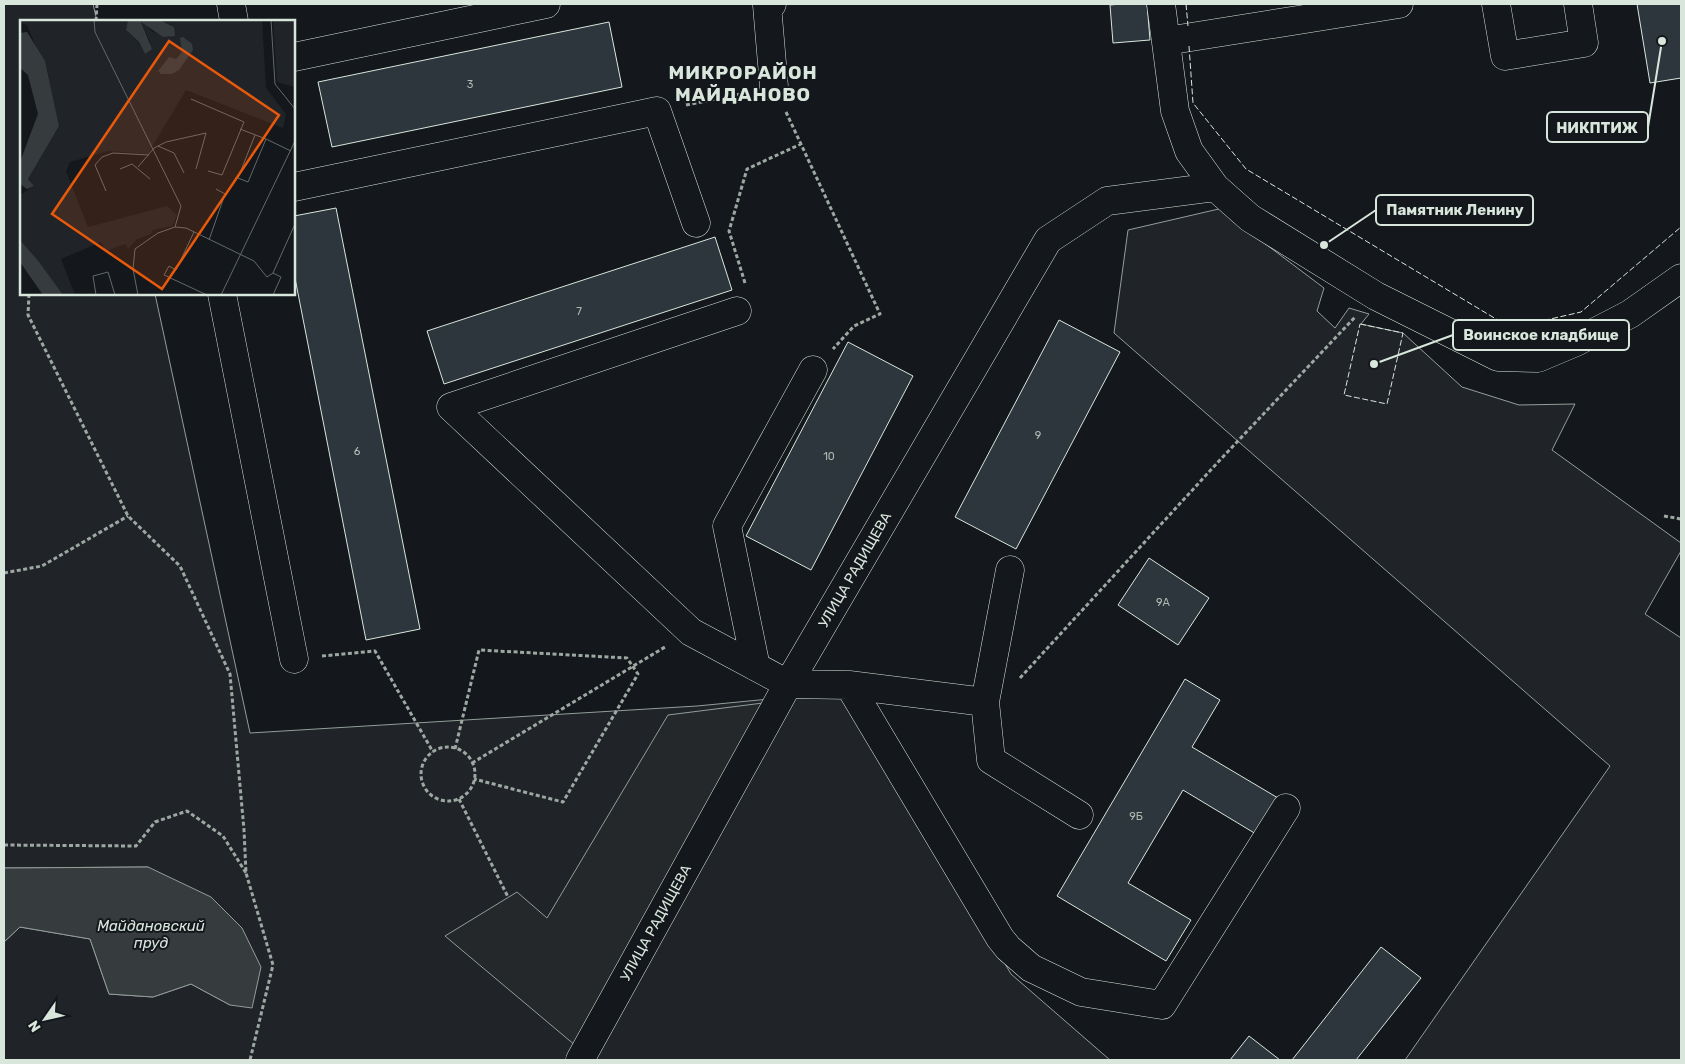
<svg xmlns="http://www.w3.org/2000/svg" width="1685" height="1064" font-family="Rubik,sans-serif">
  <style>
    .green { fill: #202428; stroke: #939e99 }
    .parking { fill: #24282b; stroke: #939e99 }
    .water { fill: #363b3e; stroke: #939e99 }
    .building { fill: #2c363c; stroke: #d8e6dc }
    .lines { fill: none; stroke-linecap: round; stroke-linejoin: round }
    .minor-casing { stroke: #d8e6dc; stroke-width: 29 }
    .path { stroke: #9da8a2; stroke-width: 3; stroke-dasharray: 4 2.5; stroke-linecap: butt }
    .minor { stroke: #14181c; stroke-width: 28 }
    .fence { stroke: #d8e6dc; stroke-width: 1; stroke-dasharray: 6 2.5; stroke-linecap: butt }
    .labels { text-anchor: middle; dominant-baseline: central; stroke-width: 4; stroke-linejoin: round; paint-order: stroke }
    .number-label { font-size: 11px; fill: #adbab4 }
    .street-label { font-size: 14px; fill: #d8e6dc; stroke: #14181c }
    .water-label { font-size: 15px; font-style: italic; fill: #d8e6dc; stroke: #14181c }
    .district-label { font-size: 19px; font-weight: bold; letter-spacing: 1px; fill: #d8e6dc; stroke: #14181c }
    .inset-road { fill: none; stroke: #626a69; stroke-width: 1 }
    .view { fill: #e8590c; fill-opacity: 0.15; stroke: #e8590c; stroke-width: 2.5 }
    .inset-edge { fill: none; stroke: #d8e6dc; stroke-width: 2.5 }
    .leader { fill: none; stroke: #d8e6dc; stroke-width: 2 }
    .callout-dot { fill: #d8e6dc; stroke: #14181c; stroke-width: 2 }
    .callout { fill: #14181c; stroke: #d8e6dc; stroke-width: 2 }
    .callout-label { font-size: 15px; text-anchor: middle; font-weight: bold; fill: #d8e6dc }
  </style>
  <rect width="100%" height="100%" fill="#14181c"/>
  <!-- green -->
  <path class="green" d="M4,4H93L97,21H21V294H155L250,733L697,706L780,698L850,697L1011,974L1110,1060H4V942L20,927L90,939L109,994L153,997L191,984L230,1005L148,867L4,868Z
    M1223,208L1251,233L1324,288L1317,311L1335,328L1349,308L1369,314L1361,324L1403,333L1462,387L1519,405L1575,404L1552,450L1681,543V551L1645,614L1681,638V1060H1405L1610,766L1114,333L1128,230Z"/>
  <!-- parking -->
  <path class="parking" d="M771,702L576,1046L445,936L517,892L547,918L668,715Z"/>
  <!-- water -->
  <path class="water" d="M148,867L211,897L242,928L261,967L252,1008L230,1005L191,984L153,997L109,994L90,939L20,927L4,942V868Z"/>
  <!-- building -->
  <path class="building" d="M1121,4H1147L1150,40L1113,43L1110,5Z
    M1637,4H1681V78L1650,83Z
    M609,22L622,87L332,147L318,82Z
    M336,208L420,629L366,640L294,273V216Z
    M715,237L732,290L444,384L427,331Z
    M1059,320L1120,352L1016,549L955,517Z
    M848,342L913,376L811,570L746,536Z
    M1149,558L1209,598L1178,645L1118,605Z
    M1185,679L1220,700L1192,747L1278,798L1256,834L1183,790L1128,883L1191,920L1166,961L1057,896Z
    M1381,947L1421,978L1356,1060H1292Z
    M1249,1036L1280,1060H1230Z"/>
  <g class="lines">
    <!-- minor casing -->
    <g class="minor-casing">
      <path id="minor" d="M231,4L234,21
        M772,4L767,5L774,87
        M1161,4L1175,111L1189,151L1215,187L1250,218L1376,296L1498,357L1538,358L1576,342L1630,314L1681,278
        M1496,4L1505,56L1584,43L1578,4
        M1166,41L1399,4
        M294,57L546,4
        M294,187L657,111L696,223
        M222,294L294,659
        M737,311L451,407L691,632L788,684L849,685L985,702
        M1010,570L985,702L991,760L1079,815
        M756,667L727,526L813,370
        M849,685L1000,938L1008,948L1031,968L1081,992L1162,1005L1286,808
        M580,1060L788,684L1048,240L1107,201L1215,187"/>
    </g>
    <!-- path -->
    <path class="path" d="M96,21L97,4
      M686,105L746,93
      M786,112L880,314L854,326L833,349
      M745,283L729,231L747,169L801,144
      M29,294L28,315L128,516L180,566L230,674L244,830L246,873L273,965L250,1060
      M1664,516L1681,519
      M4,573L42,566L128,516
      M322,656L375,651L433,752
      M1020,678L1219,461L1356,316
      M421 774a27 27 0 1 1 54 0a27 27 0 1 1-54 0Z
      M455,749L479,650L627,658L638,674L563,802L474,779
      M472,763L665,647
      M459,799L508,897
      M4,845L136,846L155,822L187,811L223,836L246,873"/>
    <!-- minor -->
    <use href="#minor" class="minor"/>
    <!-- fence -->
    <path class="fence" d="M1186,4L1188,26
      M1189,46L1193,103L1246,169L1511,328L1581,312L1681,227
      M1360,324L1403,333L1387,404L1344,395Z"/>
  </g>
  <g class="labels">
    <!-- number labels -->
    <g class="number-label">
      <text x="470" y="84">3</text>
      <text x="579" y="311">7</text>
      <text x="1038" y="435">9</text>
      <text x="357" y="451">6</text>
      <text x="829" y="456">10</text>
      <text x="1163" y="602">9А</text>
      <text x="1136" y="816">9Б</text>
    </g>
    <!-- street labels -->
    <g class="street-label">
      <text transform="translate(855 570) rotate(-60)">УЛИЦА РАДИЩЕВА</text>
      <text transform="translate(656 923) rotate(-61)">УЛИЦА РАДИЩЕВА</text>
    </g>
    <!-- water labels -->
    <g class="water-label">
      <text x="151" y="926">Майдановский<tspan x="151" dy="17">пруд</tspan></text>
    </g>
    <!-- district labels -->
    <g class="district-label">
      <text x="743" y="72">МИКРОРАЙОН<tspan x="743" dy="22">МАЙДАНОВО</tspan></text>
    </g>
  </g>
  <!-- overview -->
  <g transform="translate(20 20)">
    <rect width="275" height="275" fill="#14181c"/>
    <path d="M0,0H108L106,10L119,23L125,34L130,22L121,1L133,12L149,17L152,5L140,0H242L246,68L266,94L263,108L166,70L128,134L88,131L50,142L46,151L68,207L147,186L157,195L152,206L133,210L131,214L117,219L108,229L105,224L86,231L81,222L41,239L55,275H43L0,220V175L14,166L8,159L39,106L25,41L19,34L7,5L0,3ZM253,0H275V67L257,62Z" fill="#202428"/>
    <path d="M108,0H140L154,7L155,16L143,17L121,2L132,29L125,34L119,22L106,10ZM7,12L25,41L39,106L8,159L14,166L7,169L0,164V142L18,94L8,55L0,48V13ZM163,17L172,24L173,30L159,50L152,54H141L138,51L149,37L156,39L162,32L160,18ZM0,220L19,242L43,275H23L0,242Z" fill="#363b3e"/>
    <path class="inset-road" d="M74,0L75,12L161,186L155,207M251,0L255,64L275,89M171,79L224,102L202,155L188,151M220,109L246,119L228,162L218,158L235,115M246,119L271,131M138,126L154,133L164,153M118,147L134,128L146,122L186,113L176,149M100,149L112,144L130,159M86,171L75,145L82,137L93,133L129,135M174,212L156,250L149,246L144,255L187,275M189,220L205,174L196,169M76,275L73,256L88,252L95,275M118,275L113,249L115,229L138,213L155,207L166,208L234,241L247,257L253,253L275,204M201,275L275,121M253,275L261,257L253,253"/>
    <path class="view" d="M149,21L259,95L142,269L32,194Z"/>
    <rect width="275" height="275" class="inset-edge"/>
  </g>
  <!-- callouts -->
  <path class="leader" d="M1662 41L1648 127M1324 245L1376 210M1374 364L1453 335"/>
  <g class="callout-dot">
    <circle cx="1662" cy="41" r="5"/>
    <circle cx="1324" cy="245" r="5"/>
    <circle cx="1374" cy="364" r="5"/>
  </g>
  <g class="callout">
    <rect x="1547" y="112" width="101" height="30" rx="5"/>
    <rect x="1376" y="195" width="157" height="30" rx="5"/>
    <rect x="1453" y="320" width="176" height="30" rx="5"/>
  </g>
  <g class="callout-label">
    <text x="1597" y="133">НИКПТИЖ</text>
    <text x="1455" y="215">Памятник Ленину</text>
    <text x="1541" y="340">Воинское кладбище</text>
  </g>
  <!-- border -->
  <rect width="1685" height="1064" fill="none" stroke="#d8e6dc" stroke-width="10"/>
  <!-- north arrow -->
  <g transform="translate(45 1019) rotate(236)" stroke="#14181c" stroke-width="4" paint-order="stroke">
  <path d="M0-4L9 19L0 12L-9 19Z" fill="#d8e6dc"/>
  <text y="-8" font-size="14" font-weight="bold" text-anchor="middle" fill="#d8e6dc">N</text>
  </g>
</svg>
